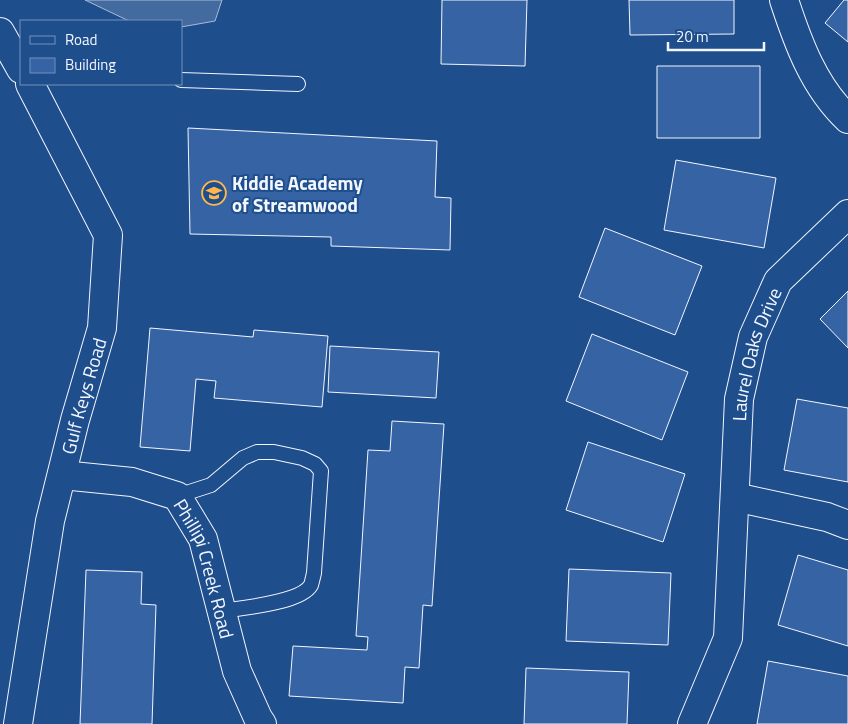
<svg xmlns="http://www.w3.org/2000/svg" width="848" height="724" font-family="'Titillium Web',sans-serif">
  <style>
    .water { fill: #446ba0; stroke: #a8bbd7 }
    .building { fill: #3563a3; stroke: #f2f6ff }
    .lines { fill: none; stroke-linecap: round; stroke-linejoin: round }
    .lane-casing { stroke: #f2f6ff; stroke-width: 16 }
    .street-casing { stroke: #f2f6ff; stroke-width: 30 }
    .lane { stroke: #1f4e8c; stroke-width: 14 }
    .street { stroke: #1f4e8c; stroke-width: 28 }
    .labels { text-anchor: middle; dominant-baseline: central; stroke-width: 4; stroke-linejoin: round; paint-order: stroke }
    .poi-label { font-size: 19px; font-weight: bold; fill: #f2f6ff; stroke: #1f4e8c; text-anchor: start }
    .street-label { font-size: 19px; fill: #f2f6ff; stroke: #1f4e8c }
  </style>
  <rect width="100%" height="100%" fill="#1f4e8c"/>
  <!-- water -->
  <path class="water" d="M85,0H222L215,21L181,27V21H129Z"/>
  <!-- building -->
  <path class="building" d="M442,0H527L525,66L441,64Z
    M629,0H734V34L630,35Z
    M844,0H848V42L825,23Z
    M657,66H760V138H657Z
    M188,128L437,141L435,197L451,198L450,250L331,246V237L190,234Z
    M676,160L776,178L764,248L664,230Z
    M605,228L702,266L675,335L579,297Z
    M848,291V348L820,319Z
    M150,328L253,337L254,330L328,336L322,407L214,398L216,381L196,379L190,451L140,447Z
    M592,334L688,372L662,440L566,401Z
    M330,346L439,352L436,398L328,392Z
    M797,399L848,408V482L784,470Z
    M392,421L444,424L432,606L423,605L419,668L405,667L403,703L289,696L293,646L367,650L368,637L356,636L368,450L390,451Z
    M588,442L685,474L663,542L566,510Z
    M798,555L848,570V646L778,625Z
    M569,569L671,573L668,645L566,641Z
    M86,570L142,572L141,604L156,605L152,724H80Z
    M768,661L848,676V724H757Z
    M526,668L629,672L627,724H524Z"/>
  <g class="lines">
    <!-- lane casing -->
    <g class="lane-casing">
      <path id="lane" d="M181,80L298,84
        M177,496L211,485L243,458L257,452H274L302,458L315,464L321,471L314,573C313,577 312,582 311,585C301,603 241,608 222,611"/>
    </g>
    <!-- street casing -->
    <g class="street-casing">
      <g id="street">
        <path d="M784,0C798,43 814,87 848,119"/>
        <path d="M0,32L21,69"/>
        <path id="s1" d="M62,475L132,482L177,496L203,539L237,671L258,718L262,724"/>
        <path d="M735,497L827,517L848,525"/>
        <path id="s2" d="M18,724L50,521L75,420L102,328L108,235L30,84"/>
        <path id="s3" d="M692,724L728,638L739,399L753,337L778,281L848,214"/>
      </g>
    </g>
    <!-- lane -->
    <use href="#lane" class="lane"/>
    <!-- street -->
    <use href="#street" class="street"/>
  </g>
  <!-- icons -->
  <defs>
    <g id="school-ring" transform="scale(1.25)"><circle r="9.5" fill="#1f4e8c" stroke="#ffb74d" stroke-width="1.5"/><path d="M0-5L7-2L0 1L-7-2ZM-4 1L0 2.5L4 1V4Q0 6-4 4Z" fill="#ffb74d"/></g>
  </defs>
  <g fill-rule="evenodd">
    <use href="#school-ring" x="214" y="193"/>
  </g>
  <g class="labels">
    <!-- poi labels -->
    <g class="poi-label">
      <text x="232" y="182">Kiddie Academy<tspan x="232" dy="22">of Streamwood</tspan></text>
    </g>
    <!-- street labels -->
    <g class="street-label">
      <text stroke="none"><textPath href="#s3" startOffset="380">Laurel Oaks Drive</textPath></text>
      <text stroke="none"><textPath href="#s2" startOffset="335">Gulf Keys Road</textPath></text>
      <text stroke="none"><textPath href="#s1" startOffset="196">Phillipi Creek Road</textPath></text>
    </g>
  </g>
  <!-- legend -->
  <rect x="20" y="20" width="162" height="65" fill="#1f4e8c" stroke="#7391ba"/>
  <rect x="30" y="36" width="25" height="8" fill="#1f4e8c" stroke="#7391ba"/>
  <text x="65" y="45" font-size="15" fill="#f2f6ff">Road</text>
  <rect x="30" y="58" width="25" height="15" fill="#3563a3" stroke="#7391ba"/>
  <text x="65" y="70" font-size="15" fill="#f2f6ff">Building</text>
  <!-- scale -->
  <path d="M668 42v8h96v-8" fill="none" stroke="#f2f6ff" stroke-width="2.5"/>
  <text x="676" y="42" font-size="15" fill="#f2f6ff" stroke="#1f4e8c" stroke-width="4" paint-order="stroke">20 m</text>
</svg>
